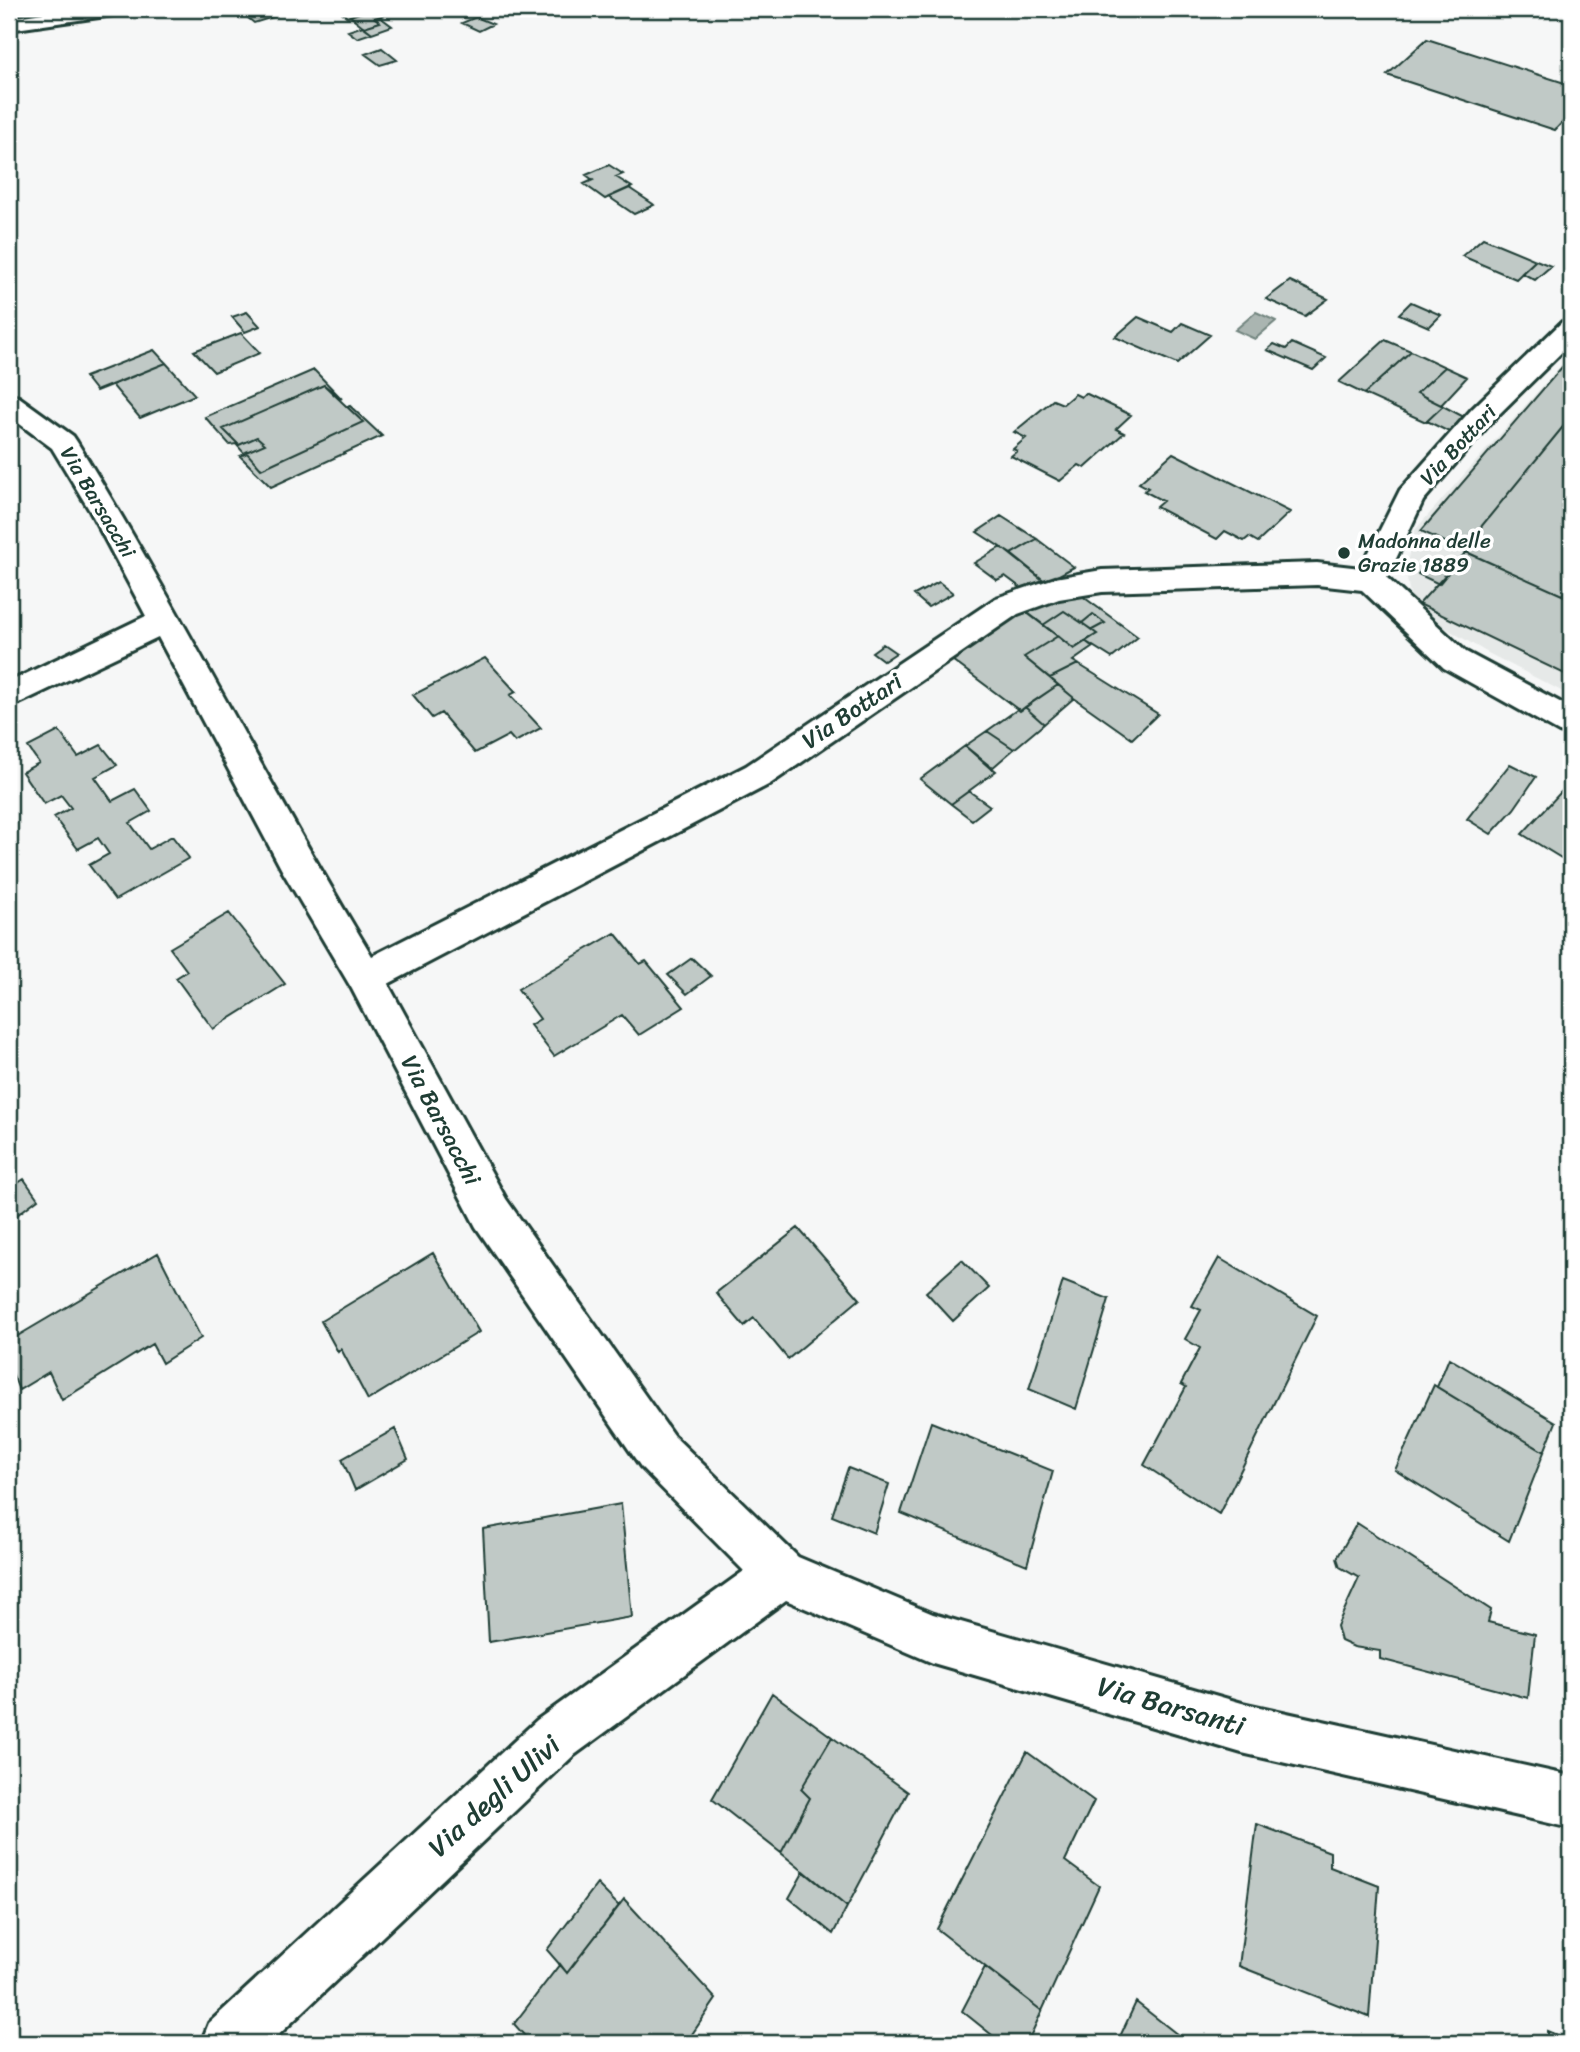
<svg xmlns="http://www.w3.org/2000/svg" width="1580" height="2052" font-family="Sriracha,sans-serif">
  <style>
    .built { fill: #e6e9e8 }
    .water { fill: #aab5b1; stroke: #72857f; stroke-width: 2 }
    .building { fill: #c0c9c6; stroke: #1f3d34; stroke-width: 2 }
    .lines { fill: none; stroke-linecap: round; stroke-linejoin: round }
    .street-casing { stroke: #1f3d34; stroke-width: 6 }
    .street { fill: #fff; fill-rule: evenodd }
    .poi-dot { fill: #1f3d34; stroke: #fff; stroke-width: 2.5 }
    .labels { text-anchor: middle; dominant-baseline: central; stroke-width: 7; stroke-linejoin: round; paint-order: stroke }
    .far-street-label { font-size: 21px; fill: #1f3d34; stroke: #fff }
    .far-poi-label { font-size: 21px; fill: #1f3d34; stroke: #fff; text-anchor: start }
    .street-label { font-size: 24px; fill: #1f3d34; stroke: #fff }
    .near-street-label { font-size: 28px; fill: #1f3d34; stroke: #fff }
  </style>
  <rect width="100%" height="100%" fill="#f6f7f7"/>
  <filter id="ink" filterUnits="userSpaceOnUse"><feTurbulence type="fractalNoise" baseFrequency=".0143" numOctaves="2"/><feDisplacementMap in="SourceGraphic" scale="14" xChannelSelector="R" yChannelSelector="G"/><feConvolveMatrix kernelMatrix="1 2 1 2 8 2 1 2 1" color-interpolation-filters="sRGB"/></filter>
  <g filter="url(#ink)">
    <!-- built -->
    <path class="built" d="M1571,354V696L1488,653L1420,613L1410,594L1405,569L1415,530Z"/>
    <!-- water -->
    <path class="water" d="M1256,312L1276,321L1255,339L1235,330Z"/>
    <!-- building -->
    <path class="building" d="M254,9H267L276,16L254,23L242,13Z
      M343,9H372L347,17L339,10Z
      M372,9H384L391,13L375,18L380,22L364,27L350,16Z
      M380,17L392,26L372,33L364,27L380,22L375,18Z
      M476,17L493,24L479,31L462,23Z
      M363,26L372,33L357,38L348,31Z
      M1427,39L1571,85V113L1555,130L1387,75Z
      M382,48L397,60L380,65L365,54Z
      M609,165L623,174L616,177L632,187L605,199L584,184L593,180L586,175Z
      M629,188L653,204L654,205L634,214L609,197Z
      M1483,238L1536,260L1516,279L1462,256Z
      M1536,260L1551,266L1535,280L1522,273Z
      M1290,281L1328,299L1305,316L1266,299Z
      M1411,302L1441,315L1429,327L1399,314Z
      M247,312L260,326L245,332L232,317Z
      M1138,317L1173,332L1182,323L1210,335L1177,364L1115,337Z
      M241,333L260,353L214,372L194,351Z
      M1385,340L1411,351L1364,394L1339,382Z
      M1292,343L1326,358L1313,370L1267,350L1274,344L1286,349Z
      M154,350L166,363L96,391L85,377Z
      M1411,351L1445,367L1417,393L1443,406L1426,422L1364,394Z
      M166,363L195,395L140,418L112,385Z
      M1445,367L1467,377L1441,405L1417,393Z
      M1562,367L1571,371V417L1462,550L1421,531Z
      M314,370L342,399L324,385L223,429L239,445L257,437L265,444L246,452L261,469L363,422L347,407L350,406L382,436L271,487L240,456L245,454L236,444L230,445L205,417Z
      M324,385L363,422L261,469L246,452L265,444L257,437L239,445L223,429Z
      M1085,393L1131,415L1116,429L1124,433L1085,468L1079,465L1060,481L1011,456L1017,451L1013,449L1026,438L1014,432L1053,400L1063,404L1075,394L1081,397Z
      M1443,406L1464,417L1449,432L1427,421Z
      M1571,417V582L1562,595L1462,550Z
      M1173,453L1290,512L1258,542L1249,537L1244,541L1225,531L1217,539L1156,507L1163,501L1144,491L1148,488L1139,483Z
      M1001,516L1037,539L1011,554L977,532Z
      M1037,539L1074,567L1046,582L1011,554Z
      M1001,547L1044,581L1024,590L1005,576L997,580L974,563Z
      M1466,552L1571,599V677L1419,604Z
      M1428,563L1448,573L1439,584L1418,574Z
      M939,582L953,593L928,607L914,595Z
      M1078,593L1138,637L1112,658L1085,641L1097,634L1092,630L1105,623L1093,614L1082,623L1064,611L1043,625L1026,612L1045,601Z
      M1024,610L1058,636L1024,657L1058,685L1020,711L952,660Z
      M1064,611L1082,623L1097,634L1074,649L1043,625Z
      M1093,614L1105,623L1092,630L1082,623Z
      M1058,636L1074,649L1085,641L1093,647L1073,661L1078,664L1050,678L1024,657Z
      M883,644L896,653L884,661L872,652Z
      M485,658L516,692L510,695L541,728L515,742L509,735L475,753L441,713L432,718L413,695Z
      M1078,664L1099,677L1158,714L1132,739L1074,698L1050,678Z
      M1058,685L1074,698L1044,724L1025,707Z
      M1025,707L1044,724L1014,749L987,731L1018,709L1020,711Z
      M59,731L78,757L101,745L117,765L95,777L112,801L135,789L151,811L130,823L149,849L172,836L189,858L115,900L89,865L109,854L98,838L78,849L54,817L71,808L61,795L44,804L22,772L39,763L28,747Z
      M987,731L1014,749L991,769L965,746Z
      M965,746L996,771L951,804L920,779Z
      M1510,764L1536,777L1514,809L1491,834L1467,819Z
      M1571,781V864L1522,834Z
      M969,791L990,806L972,820L951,804Z
      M229,913L285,984L213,1029L176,978L187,971L170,948Z
      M615,933L640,964L646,961L684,1007L639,1035L622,1015L554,1056L530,1025L540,1019L518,989Z
      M692,958L711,976L687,994L668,975Z
      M24,1179L38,1199L9,1221V1189Z
      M798,1228L860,1299L788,1359L754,1318L744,1326L716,1293Z
      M158,1253L201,1338L162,1363L152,1344L62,1400L49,1372L19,1390L9,1365V1341Z
      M433,1253L479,1332L368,1400L341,1349L338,1352L321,1321Z
      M1219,1258L1317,1316L1219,1514L1144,1465L1186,1387L1181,1384L1200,1348L1185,1339L1201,1310L1192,1306Z
      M962,1260L989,1288L953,1321L926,1292Z
      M1063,1281L1109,1299L1076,1409L1029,1389Z
      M1449,1358L1556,1422L1544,1452L1437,1387Z
      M1434,1385L1544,1452L1509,1541L1395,1470Z
      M931,1422L1053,1471L1027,1565L901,1513Z
      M395,1429L408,1459L355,1490L342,1459Z
      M848,1468L889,1484L874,1533L832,1516Z
      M621,1504L632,1617L489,1642L483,1529Z
      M1357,1523L1491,1610L1488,1622L1535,1634L1528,1698L1380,1659V1651L1354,1647L1341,1641L1337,1626L1359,1578L1340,1567L1337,1558Z
      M772,1693L832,1737L801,1789L810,1798L781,1853L712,1799Z
      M832,1737L908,1792L847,1907L781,1853L810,1798L801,1789Z
      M1027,1752L1094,1801L1065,1861L1099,1886L1042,2011L937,1929Z
      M1257,1824L1330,1852V1867L1379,1886L1369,2017L1239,1966Z
      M804,1871L847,1907L833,1934L789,1898Z
      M597,1884L619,1906L567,1973L547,1950Z
      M624,1899L716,1999L686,2043H531L514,2024L560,1964L567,1973Z
      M985,1967L1042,2011L1027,2043H1002L962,2011Z
      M1136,2002L1187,2042L1186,2043H1117Z
      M1547,2031L1571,2041V2043H1547Z"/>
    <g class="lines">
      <!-- street casing -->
      <g class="street-casing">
        <path id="street" d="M71,9H123L120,13L113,15L9,30V18Z
          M1571,320V343L1492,421L1423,501L1387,578L1466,652L1571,708V735L1559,732L1444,668L1362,590L1317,585L1102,592L1059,599L1018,614L770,784L388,984L506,1199L673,1435L798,1557L933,1614L1242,1703L1571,1776V1828L1242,1753L933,1663L786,1600L573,1756L270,2043H201L209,2023L537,1720L744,1571L641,1467L476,1227L352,989L283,872L158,637L9,708V682L146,616L90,511L52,448L9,416V394L19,397L73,436L77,442C181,610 269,787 372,956L746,766L996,598L1055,578L1102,570L1317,563L1361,568L1400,490L1472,409L1562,322Z"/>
      </g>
      <!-- street -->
      <use href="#street" class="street"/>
    </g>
  </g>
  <!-- markers -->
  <circle class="poi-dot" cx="1344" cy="553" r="7"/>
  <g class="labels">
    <!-- far-street labels -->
    <g class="far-street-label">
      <text transform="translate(1458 445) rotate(-47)">Via Bottari</text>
      <text transform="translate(98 502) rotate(59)">Via Barsacchi</text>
    </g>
    <!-- far-poi labels -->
    <g class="far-poi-label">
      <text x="1358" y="541">Madonna delle<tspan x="1358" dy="24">Grazie 1889</tspan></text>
    </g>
    <!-- street labels -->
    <g class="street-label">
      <text transform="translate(852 711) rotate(-34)">Via Bottari</text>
      <text transform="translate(441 1120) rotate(62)">Via Barsacchi</text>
    </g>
    <!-- near-street labels -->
    <g class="near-street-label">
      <text transform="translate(1171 1706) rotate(16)">Via Barsanti</text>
      <text transform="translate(494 1796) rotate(-42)">Via degli Ulivi</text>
    </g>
  </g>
  <!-- margin -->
  <rect width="1580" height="2052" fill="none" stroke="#fff" stroke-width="35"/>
  <rect x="18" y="18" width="1545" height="2017" fill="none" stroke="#1f3d34" stroke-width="2.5" filter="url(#ink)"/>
</svg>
